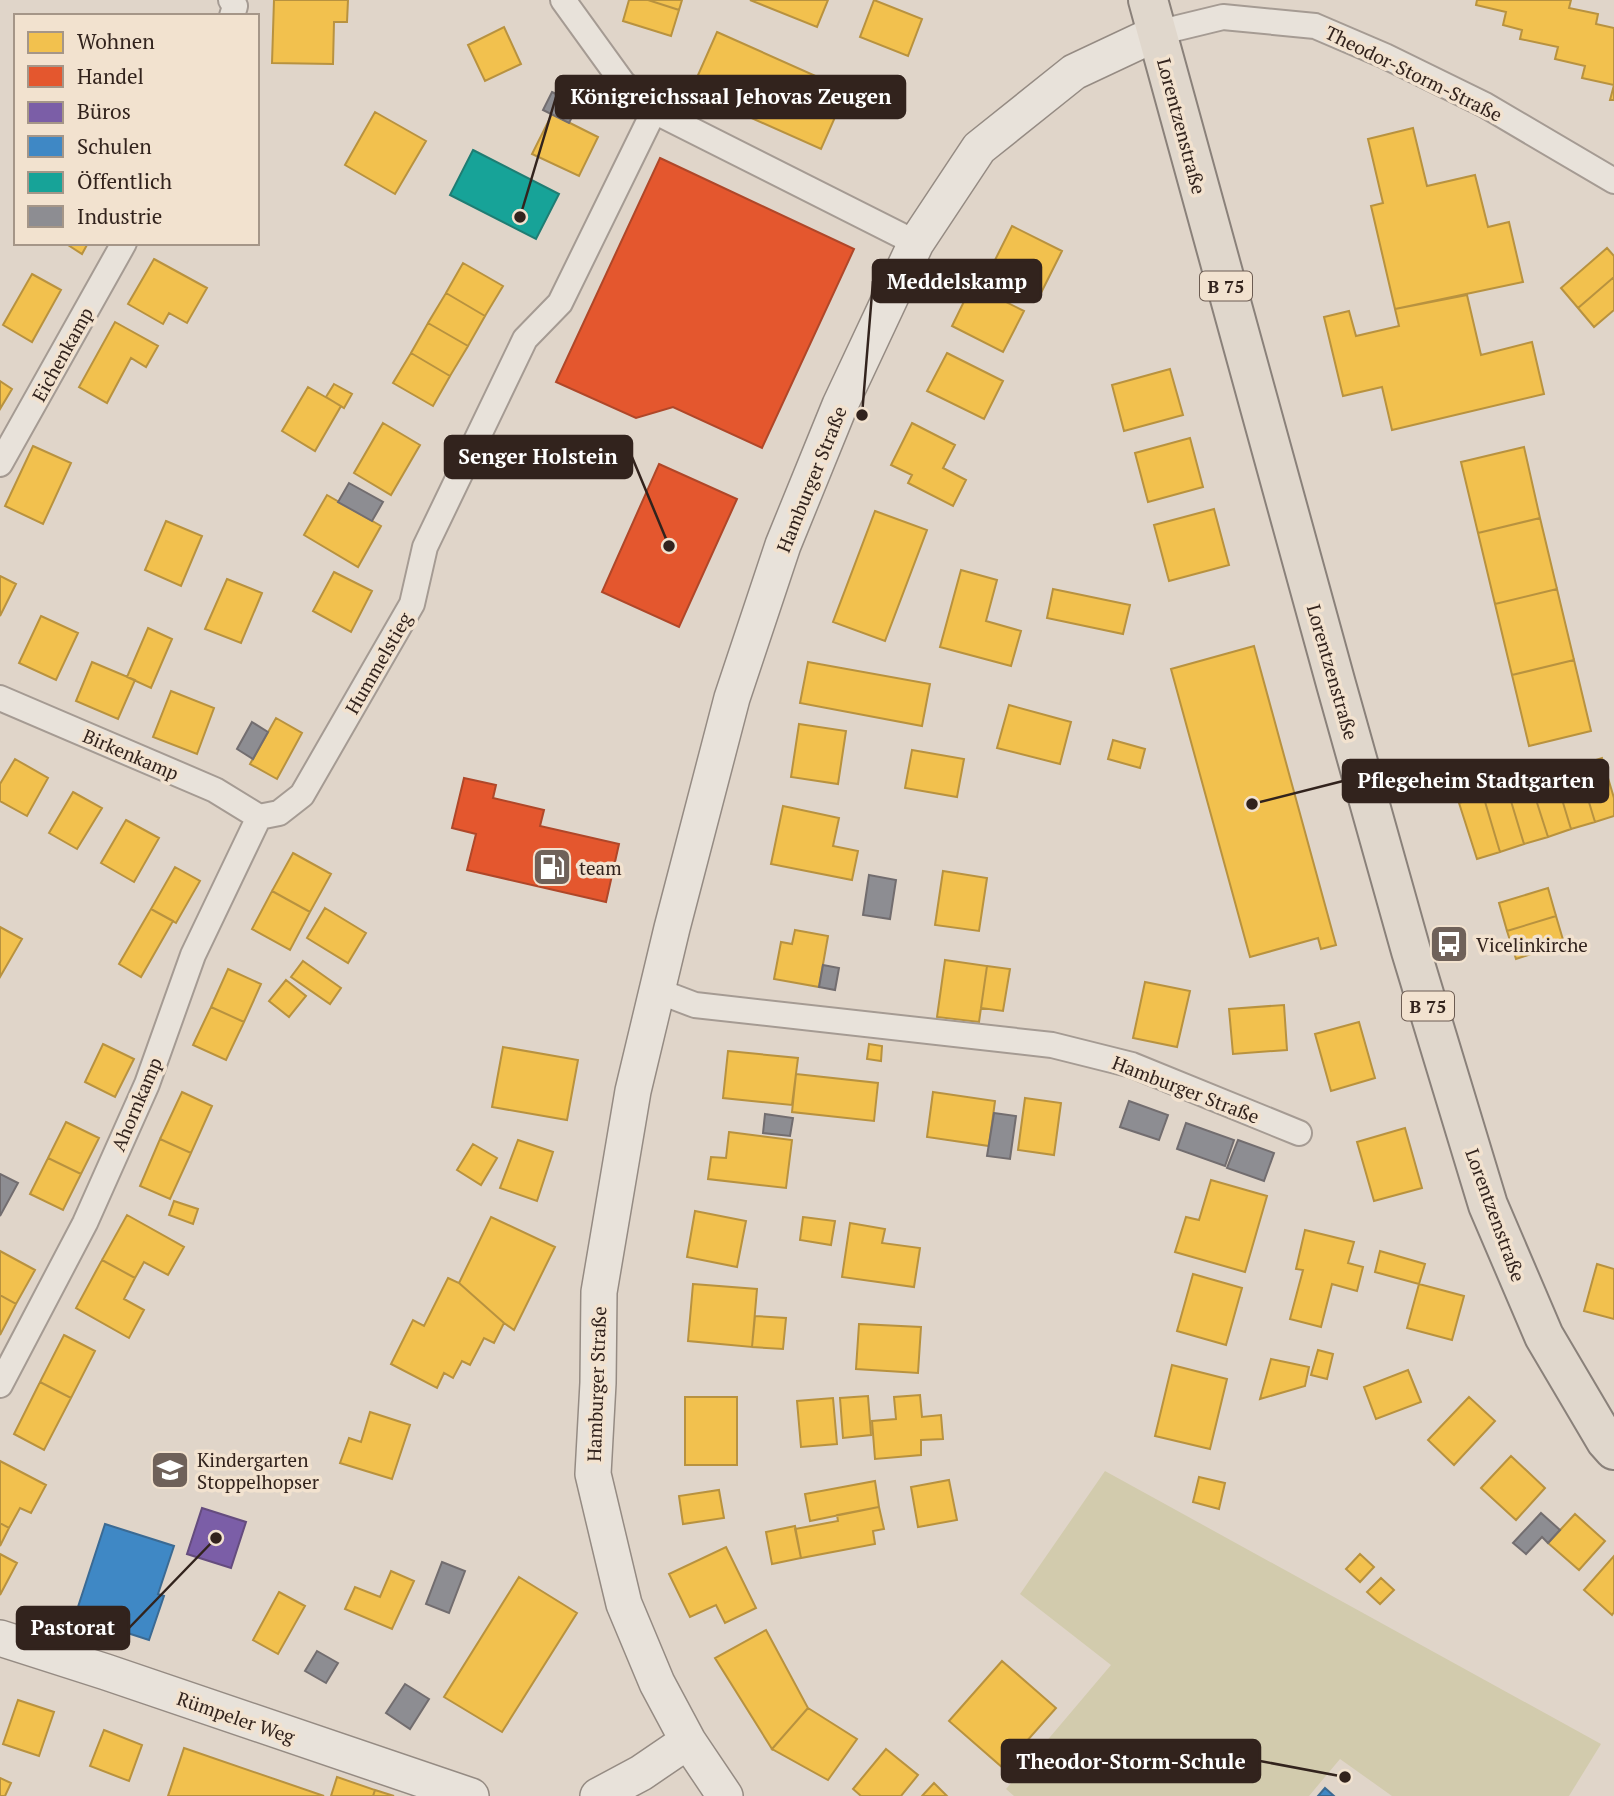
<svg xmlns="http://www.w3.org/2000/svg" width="1614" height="1796" font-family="'PT Serif',serif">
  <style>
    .green { fill: #d2cbad }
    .homes { fill: #f2c14e; stroke: #b8923f; stroke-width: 2 }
    .shops { fill: #e4572e; stroke: #af4729; stroke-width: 2 }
    .offices { fill: #7b5ea7; stroke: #654c7e; stroke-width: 2 }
    .schools { fill: #3f88c5; stroke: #3b6a93; stroke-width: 2 }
    .public { fill: #17a398; stroke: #1f7d73; stroke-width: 2 }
    .industry { fill: #8d8d92; stroke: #726d6f; stroke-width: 2 }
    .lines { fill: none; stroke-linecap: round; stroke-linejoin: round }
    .street-casing { stroke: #a59b93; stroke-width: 28 }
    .secondary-casing { stroke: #958b83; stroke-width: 38 }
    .primary-casing { stroke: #8a817a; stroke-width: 42 }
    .street { stroke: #e8e2da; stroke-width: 24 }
    .secondary { stroke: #e8e2da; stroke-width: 35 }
    .primary { stroke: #e0d7cc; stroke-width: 38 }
    .labels { text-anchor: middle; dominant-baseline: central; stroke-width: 7; stroke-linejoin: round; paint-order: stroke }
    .shield { fill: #f2e2cf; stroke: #6c5c52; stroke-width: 2 }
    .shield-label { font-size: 18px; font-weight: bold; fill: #32231d }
    .street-label { font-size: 19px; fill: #32231d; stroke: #f2e2cf }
    .poi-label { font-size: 19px; fill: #32231d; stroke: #f2e2cf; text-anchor: start }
    .leader { fill: none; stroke: #32231d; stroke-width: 2.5 }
    .callout-dot { fill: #32231d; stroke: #f2e2cf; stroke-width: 2.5 }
    .callout { fill: #32231d; stroke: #32231d; stroke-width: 2.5 }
    .callout-label { font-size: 21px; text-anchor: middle; font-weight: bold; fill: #fff }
  </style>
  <rect width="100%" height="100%" fill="#e0d5c9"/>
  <!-- green -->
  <path class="green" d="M1105,1471L1601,1744L1569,1796H1392L1340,1759L1309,1796H1014L1006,1789L1111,1665L1020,1594Z"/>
  <!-- homes -->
  <path class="homes" d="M274,0H348L347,22H334L333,64L272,63Z
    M629,0H648L679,10L671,36L623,21Z
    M648,0H682L679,10Z
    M750,0H828L817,27Z
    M874,0L922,19L908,56L860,37Z
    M1477,0H1571L1569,8L1598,14L1596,24L1614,28V100H1610L1614,85L1582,78L1585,66L1555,59L1558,47L1520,39L1522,30L1503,25L1506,12L1476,5Z
    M504,27L521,64L485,81L468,45Z
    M717,32L847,90L821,149L691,91Z
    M375,112L426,141L395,194L345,165Z
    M552,114L598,137L579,176L532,154Z
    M1413,128L1427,186L1475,175L1488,227L1509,222L1523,282L1395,309L1371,206L1383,203L1368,139Z
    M1012,226L1062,251L1038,299L988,274Z
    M65,243H88L82,254Z
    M1607,248L1614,256V277L1578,308L1561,288Z
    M154,259L207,288L187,323L169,313L163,324L128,304Z
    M463,263L503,286L485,316L446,293Z
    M32,274L61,290L32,342L3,325Z
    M1614,277V310L1594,327L1578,308Z
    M972,285L1024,311L1003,352L952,326Z
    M446,293L485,316L468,346L428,323Z
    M1467,295L1481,355L1532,342L1544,394L1392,430L1382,387L1343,396L1324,317L1349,311L1356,336L1399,326L1395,309Z
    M115,322L158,346L146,367L131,358L107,403L79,387Z
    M428,323L468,346L450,376L411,353Z
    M411,353L450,376L433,406L393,383Z
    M947,353L1003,381L984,419L927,391Z
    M1170,369L1183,415L1124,431L1112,385Z
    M0,381L12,389L0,409Z
    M334,384L352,394L344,408L326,397Z
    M308,387L341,406L315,451L282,431Z
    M383,423L420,445L391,495L354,473Z
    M912,423L955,445L943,468L966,480L953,506L908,483L912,475L891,465Z
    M1190,438L1203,487L1148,502L1135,453Z
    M33,446L71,463L43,524L5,506Z
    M1524,447L1540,518L1478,533L1461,462Z
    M327,495L381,526L358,567L304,535Z
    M1214,509L1229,565L1169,581L1154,525Z
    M875,511L927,530L885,641L833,622Z
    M1540,518L1557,589L1495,604L1478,533Z
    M166,521L202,536L181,586L145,570Z
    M961,570L997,580L986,621L1021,631L1011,666L940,647Z
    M334,572L372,591L351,632L313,611Z
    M0,576L16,584L0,616Z
    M227,579L262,593L241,643L205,629Z
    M1053,589L1130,605L1123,634L1047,618Z
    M1557,589L1574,660L1512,675L1495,604Z
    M41,616L78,633L56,680L19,663Z
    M148,628L172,639L151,688L127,677Z
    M1254,646L1336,945L1321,949L1318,938L1250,957L1171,669Z
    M1574,660L1591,731L1529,746L1512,675Z
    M92,662L135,680L118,719L76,701Z
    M808,662L930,684L922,726L800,703Z
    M171,691L214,708L197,754L153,737Z
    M1009,705L1071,722L1060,764L997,748Z
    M276,718L302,733L277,779L250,764Z
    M799,724L846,731L838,784L791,777Z
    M1113,740L1145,749L1140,768L1108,759Z
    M912,750L964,759L957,797L905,788Z
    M1602,758L1614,798V816L1595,822L1578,766Z
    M15,759L48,778L27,816L0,801V784Z
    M1578,766L1595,822L1571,829L1554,773Z
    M1554,773L1571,829L1548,837L1530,781Z
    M1530,781L1548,837L1524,844L1507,788Z
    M1507,788L1524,844L1500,852L1483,795Z
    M73,792L102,808L77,849L49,833Z
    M1483,795L1500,852L1477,859L1459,803Z
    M783,806L839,818L833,846L858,851L852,880L771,864Z
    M126,820L159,838L134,882L101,863Z
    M293,853L331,874L310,912L272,891Z
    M175,867L200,881L176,923L151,909Z
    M943,871L987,878L979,931L935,925Z
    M1548,888L1556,916L1507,931L1499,903Z
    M272,891L310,912L290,950L252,929Z
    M325,908L366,933L348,963L307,938Z
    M151,909L173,921L141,977L119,964Z
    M1556,916L1564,943L1516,959L1507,931Z
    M0,927L22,939L0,977Z
    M795,930L828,936L819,987L774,979L781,942L792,944Z
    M945,960L987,966L979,1022L937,1017Z
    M303,961L341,988L330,1004L291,977Z
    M987,966L1010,969L1003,1011L981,1008Z
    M228,969L261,984L244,1022L211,1007Z
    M286,980L306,996L289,1017L269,1001Z
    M1145,982L1190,991L1177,1047L1133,1038Z
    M1284,1005L1287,1050L1233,1054L1229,1009Z
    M211,1007L244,1022L226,1060L193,1045Z
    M1359,1022L1375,1078L1331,1091L1315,1034Z
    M103,1044L134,1059L115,1097L85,1082Z
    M869,1044L882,1046L881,1061L867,1059Z
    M503,1047L578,1060L567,1120L492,1107Z
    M728,1051L798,1058L792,1105L723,1098Z
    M796,1074L878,1083L874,1121L792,1112Z
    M182,1092L212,1106L191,1153L160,1139Z
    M933,1092L995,1101L989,1146L927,1137Z
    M1025,1098L1061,1103L1054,1155L1018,1150Z
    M66,1122L99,1138L81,1174L48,1158Z
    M1405,1128L1422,1188L1374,1201L1357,1142Z
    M729,1132L792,1140L786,1188L708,1179L711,1157L726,1158Z
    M160,1139L191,1153L170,1199L140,1186Z
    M518,1140L553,1152L537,1201L500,1188Z
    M473,1144L497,1158L481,1185L457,1170Z
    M48,1158L81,1174L63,1210L30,1194Z
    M1211,1180L1267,1196L1245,1272L1175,1252L1186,1217L1199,1220Z
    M174,1201L198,1209L193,1224L169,1215Z
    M695,1211L746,1221L737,1267L687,1257Z
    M127,1215L184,1247L168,1275L144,1262L135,1278L102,1260Z
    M491,1217L555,1247L514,1330L504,1323L459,1283Z
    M803,1217L835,1221L831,1245L800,1240Z
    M850,1223L885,1229L882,1243L920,1248L914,1287L842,1277Z
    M1305,1230L1354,1242L1348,1263L1363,1267L1357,1291L1332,1284L1321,1327L1290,1319L1303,1270L1296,1269Z
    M0,1251L35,1270L16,1304L0,1295Z
    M1380,1251L1425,1264L1419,1284L1375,1272Z
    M102,1260L135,1278L124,1299L144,1310L129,1338L76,1308Z
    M1597,1264L1614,1269V1319L1584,1311Z
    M1193,1274L1242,1288L1226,1345L1177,1331Z
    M448,1278L459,1283L504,1323L494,1343L484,1338L470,1365L462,1361L453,1378L444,1373L437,1388L391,1364L413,1320L424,1326Z
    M693,1284L757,1289L752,1347L688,1341Z
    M1419,1284L1464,1296L1452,1340L1407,1328Z
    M0,1295L16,1304L0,1335Z
    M755,1316L786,1318L783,1349L752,1347Z
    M859,1324L921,1327L918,1373L856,1369Z
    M64,1335L95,1351L71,1398L40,1382Z
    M1318,1350L1333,1354L1327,1379L1311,1375Z
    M1271,1359L1309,1367L1305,1386L1260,1399Z
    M1172,1365L1227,1379L1210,1449L1155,1436Z
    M1408,1370L1421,1402L1376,1419L1364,1387Z
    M40,1382L71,1398L44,1450L14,1434Z
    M920,1395L922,1417L941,1415L943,1439L921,1440V1455L875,1459L872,1421L896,1419L894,1397Z
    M868,1396L871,1435L843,1438L840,1398Z
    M685,1397H737V1465H685Z
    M1469,1397L1495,1421L1454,1465L1428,1440Z
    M833,1398L837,1444L801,1447L797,1401Z
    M370,1412L410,1425L392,1479L340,1463L349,1438L361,1442Z
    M1511,1456L1545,1488L1516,1520L1481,1488Z
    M0,1461L46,1485L31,1513L20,1508L9,1528L0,1523Z
    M1199,1477L1225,1483L1219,1509L1193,1502Z
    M949,1480L957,1520L918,1527L911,1487Z
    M875,1481L879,1507L810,1521L805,1494Z
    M719,1490L724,1518L683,1524L679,1496Z
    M879,1507L884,1529L873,1531L875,1544L801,1558L795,1529L838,1521L837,1515Z
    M1575,1514L1605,1541L1579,1570L1548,1543Z
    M0,1523L9,1528L0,1546Z
    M795,1526L801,1558L772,1564L766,1532Z
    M726,1547L756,1608L725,1623L716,1605L690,1617L669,1574Z
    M0,1554L17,1563L0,1595Z
    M1360,1554L1374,1567L1360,1582L1346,1569Z
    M1614,1556V1612L1612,1615L1584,1590Z
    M391,1571L414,1581L392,1629L345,1609L355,1587L380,1597Z
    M519,1577L577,1613L502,1732L444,1697Z
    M1381,1578L1394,1590L1380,1604L1367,1592Z
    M279,1592L305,1606L278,1654L253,1640Z
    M766,1630L808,1708L772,1749L715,1658Z
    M1002,1661L1056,1708L1003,1768L949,1721Z
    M18,1700L54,1712L39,1756L3,1744Z
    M808,1708L857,1739L828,1780L772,1749Z
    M104,1730L142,1745L129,1781L90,1766Z
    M184,1748L324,1796H168Z
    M886,1749L918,1775L901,1796H861L853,1789Z
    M337,1777L375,1790L373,1796H331Z
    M0,1778L11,1783L5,1796H0Z
    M934,1783L947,1796H922Z
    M375,1790L394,1796H373Z"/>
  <!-- shops -->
  <path class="shops" d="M660,158L854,249L762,448L673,407L636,418L556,382Z
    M659,464L737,499L679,627L602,592Z
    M464,778L496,785L493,798L544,810L540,826L619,844L606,902L467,870L476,834L452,828Z"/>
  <!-- offices -->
  <path class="offices" d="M202,1508L246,1522L231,1568L187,1554Z"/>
  <!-- schools -->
  <path class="schools" d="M105,1524L174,1546L158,1594L164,1596L149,1640L75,1616Z
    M1325,1788L1334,1796H1318Z"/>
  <!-- public -->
  <path class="public" d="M473,150L559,194L536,239L450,195Z"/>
  <!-- industry -->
  <path class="industry" d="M552,92L578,105L569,123L543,110Z
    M349,483L383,502L372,521L338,502Z
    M252,722L268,732L253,759L237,749Z
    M869,875L896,880L890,919L863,915Z
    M823,965L839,968L835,990L819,987Z
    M1129,1101L1168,1115L1159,1140L1120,1127Z
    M994,1113L1016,1116L1010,1159L987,1156Z
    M765,1114L793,1118L790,1136L763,1133Z
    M1186,1123L1234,1140L1225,1166L1177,1149Z
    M1238,1140L1274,1153L1264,1181L1227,1168Z
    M0,1174L18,1183L0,1216Z
    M1541,1513L1560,1530L1548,1543L1542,1537L1526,1554L1513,1543Z
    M442,1562L465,1571L449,1613L426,1604Z
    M317,1651L338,1663L326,1683L305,1671Z
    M405,1684L429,1699L410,1729L386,1713Z"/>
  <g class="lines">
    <!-- street casing -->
    <g class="street-casing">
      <path id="street" d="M231,0L235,6L232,16
        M563,0L623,83L654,111L916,243
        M1157,33L1223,17L1315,26L1385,56L1485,105L1614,181
        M0,464L124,243
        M0,698L215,790L259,817
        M259,817L279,813L302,795L412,604L425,547L525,339L560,303L654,111
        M658,991L695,1005L1052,1045L1132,1065L1299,1133
        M0,1385L85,1223L147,1084L193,955L259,817"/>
    </g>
    <!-- secondary casing -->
    <g class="secondary-casing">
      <path id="secondary" d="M0,1638L106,1672L471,1796
        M598,1796L641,1773L688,1741
        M725,1796L688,1741L657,1683L624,1604L593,1474L598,1383L599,1292L633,1091L672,928L732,698L783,545L840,405L916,243L979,148L1074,72L1157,33"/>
    </g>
    <!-- primary casing -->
    <g class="primary-casing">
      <path id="primary" d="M1148,0L1336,684L1411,951L1488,1205L1544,1336L1606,1441L1614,1450"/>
    </g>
    <!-- street -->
    <use href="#street" class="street"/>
    <!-- secondary -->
    <use href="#secondary" class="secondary"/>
    <!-- primary -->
    <use href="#primary" class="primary"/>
  </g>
  <!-- icons -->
  <defs>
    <g id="fuel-square" transform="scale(2.0125)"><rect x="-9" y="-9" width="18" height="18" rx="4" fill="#6f6159" stroke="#f2e2cf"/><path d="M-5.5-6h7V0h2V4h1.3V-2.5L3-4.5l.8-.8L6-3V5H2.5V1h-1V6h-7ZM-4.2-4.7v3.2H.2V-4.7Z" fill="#fff"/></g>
    <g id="bus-square" transform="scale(2.0125)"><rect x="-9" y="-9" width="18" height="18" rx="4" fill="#6f6159" stroke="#f2e2cf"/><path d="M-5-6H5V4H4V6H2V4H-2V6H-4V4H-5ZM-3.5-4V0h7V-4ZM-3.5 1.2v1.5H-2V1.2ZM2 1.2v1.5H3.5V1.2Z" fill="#fff"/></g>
    <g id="school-square" transform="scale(2.0125)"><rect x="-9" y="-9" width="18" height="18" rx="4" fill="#6f6159" stroke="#f2e2cf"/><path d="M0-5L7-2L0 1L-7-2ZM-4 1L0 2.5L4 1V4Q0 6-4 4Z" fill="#fff"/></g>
  </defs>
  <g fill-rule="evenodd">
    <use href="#fuel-square" x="552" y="867"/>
    <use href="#bus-square" x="1449" y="944"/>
    <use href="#school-square" x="170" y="1470"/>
  </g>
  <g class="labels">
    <!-- shield labels -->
    <g class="shield">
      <rect x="1200" y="271.5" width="52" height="29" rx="5"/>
      <rect x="1402" y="991.5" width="52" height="29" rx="5"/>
    </g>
    <g class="shield-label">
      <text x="1226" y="286">B 75</text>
      <text x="1428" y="1006">B 75</text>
    </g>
    <!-- street labels -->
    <g class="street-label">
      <text transform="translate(1414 73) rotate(26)">Theodor-Storm-Straße</text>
      <text transform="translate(1182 126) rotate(75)">Lorentzenstraße</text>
      <text transform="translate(62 354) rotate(-61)">Eichenkamp</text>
      <text transform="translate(811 479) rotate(-68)">Hamburger Straße</text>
      <text transform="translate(378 663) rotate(-60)">Hummelstieg</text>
      <text transform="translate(1333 672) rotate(74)">Lorentzenstraße</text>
      <text transform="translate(131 754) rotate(23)">Birkenkamp</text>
      <text transform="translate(1186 1089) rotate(21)">Hamburger Straße</text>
      <text transform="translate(136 1104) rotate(-67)">Ahornkamp</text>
      <text transform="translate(1496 1215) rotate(70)">Lorentzenstraße</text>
      <text transform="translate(596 1384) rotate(-88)">Hamburger Straße</text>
      <text transform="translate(236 1717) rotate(19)">Rümpeler Weg</text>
    </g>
    <!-- poi labels -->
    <g class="poi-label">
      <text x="579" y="867">team</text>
      <text x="1476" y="944">Vicelinkirche</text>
      <text x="197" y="1459">Kindergarten<tspan x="197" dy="22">Stoppelhopser</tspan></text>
    </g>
  </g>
  <!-- callouts -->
  <path class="leader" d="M520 217L556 97M862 415L873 281M669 546L632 457M1252 804L1343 781M216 1538L129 1628M1345 1777L1260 1761"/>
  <g class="callout-dot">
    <circle cx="520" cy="217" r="7"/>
    <circle cx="862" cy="415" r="7"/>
    <circle cx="669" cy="546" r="7"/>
    <circle cx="1252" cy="804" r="7"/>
    <circle cx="216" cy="1538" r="7"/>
    <circle cx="1345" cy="1777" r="7"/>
  </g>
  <g class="callout">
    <rect x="556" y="76" width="349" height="42" rx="7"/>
    <rect x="873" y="260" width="168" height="42" rx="7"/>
    <rect x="445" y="436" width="187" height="42" rx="7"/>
    <rect x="1343" y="760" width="265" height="42" rx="7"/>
    <rect x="17" y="1607" width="112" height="42" rx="7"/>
    <rect x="1002" y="1740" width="258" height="42" rx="7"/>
  </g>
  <g class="callout-label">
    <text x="731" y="104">Königreichssaal Jehovas Zeugen</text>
    <text x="957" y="289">Meddelskamp</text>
    <text x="538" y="464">Senger Holstein</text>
    <text x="1476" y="788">Pflegeheim Stadtgarten</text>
    <text x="73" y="1635">Pastorat</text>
    <text x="1131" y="1769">Theodor-Storm-Schule</text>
  </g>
  <!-- legend -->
  <rect x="14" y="14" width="245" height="231" fill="#f2e2cf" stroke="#a59688" stroke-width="2"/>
  <rect x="28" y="32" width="35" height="21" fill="#f2c14e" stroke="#a59688" stroke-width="2"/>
  <text x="77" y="49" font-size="21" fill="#32231d">Wohnen</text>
  <rect x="28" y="66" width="35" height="21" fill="#e4572e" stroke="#a59688" stroke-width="2"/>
  <text x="77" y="84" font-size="21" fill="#32231d">Handel</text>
  <rect x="28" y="102" width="35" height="21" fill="#7b5ea7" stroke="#a59688" stroke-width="2"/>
  <text x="77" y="119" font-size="21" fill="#32231d">Büros</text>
  <rect x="28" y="136" width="35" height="21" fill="#3f88c5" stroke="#a59688" stroke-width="2"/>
  <text x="77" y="154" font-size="21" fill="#32231d">Schulen</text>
  <rect x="28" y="172" width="35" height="21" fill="#17a398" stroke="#a59688" stroke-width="2"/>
  <text x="77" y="189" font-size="21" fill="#32231d">Öffentlich</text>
  <rect x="28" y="206" width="35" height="21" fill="#8d8d92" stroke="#a59688" stroke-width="2"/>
  <text x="77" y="224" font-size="21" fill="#32231d">Industrie</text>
</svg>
